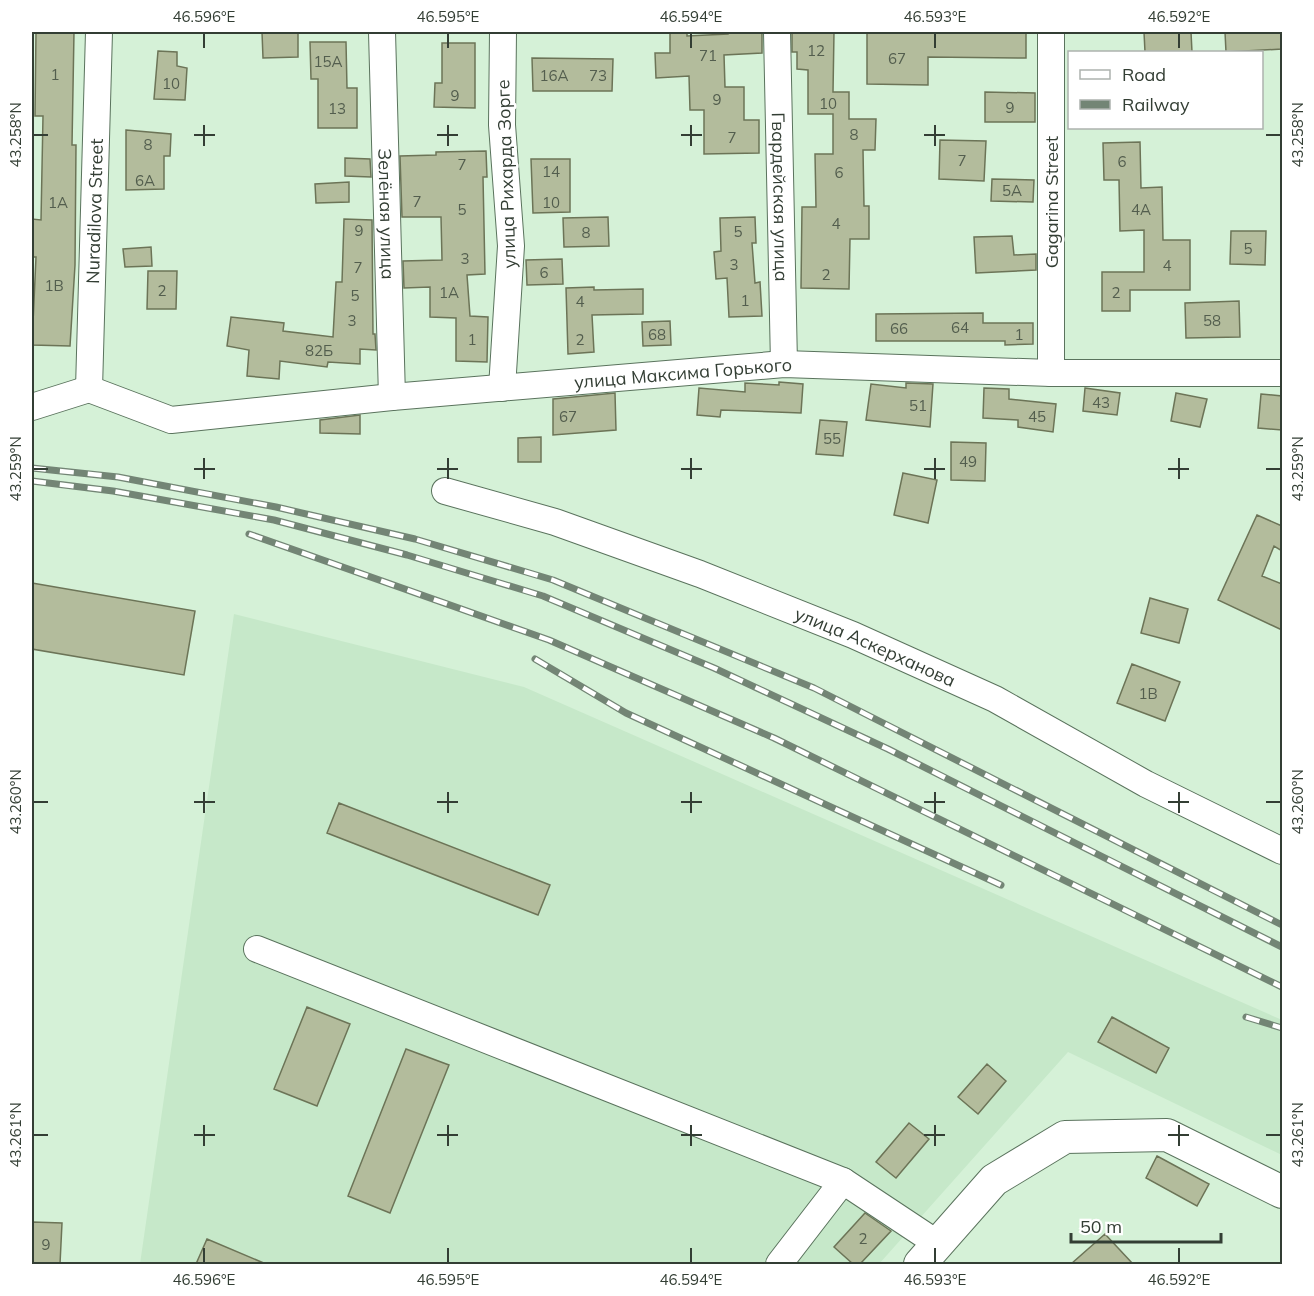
<svg xmlns="http://www.w3.org/2000/svg" width="1314" height="1296" font-family="Mulish,sans-serif">
  <style>
    .built { fill: #c6e8c9 }
    .building { fill: #b3bc9c; stroke: #6c7457; stroke-width: 1.5 }
    .lines { fill: none; stroke-linecap: round; stroke-linejoin: round }
    .minor-casing { stroke: #5a735d; stroke-width: 28 }
    .major-casing { stroke: #5a735d; stroke-width: 34 }
    .minor { stroke: #fff; stroke-width: 26 }
    .major { stroke: #fff; stroke-width: 32 }
    .rail-casing { stroke: #738575; stroke-width: 7 }
    .rail { stroke: #fff; stroke-width: 4.5; stroke-dasharray: 14; stroke-linecap: butt }
    .ticks { fill: none; stroke: #333e34; stroke-width: 2 }
    .labels { text-anchor: middle; dominant-baseline: central; stroke-width: 5; stroke-linejoin: round; paint-order: stroke }
    .number-label { font-size: 15px; fill: #535e4e }
    .street-label { font-size: 18px; fill: #333e34; stroke: #fff }
    .neatline { fill: none; stroke: #333e34; stroke-width: 2 }
    .ticks-label { font-size: 15px; text-anchor: middle; fill: #333e34 }
  </style>
  <rect width="100%" height="100%" fill="#d5f1d7"/>
  <!-- built -->
  <path class="built" d="M234,614L524,687L1282,1020V1155L1068,1052L879,1264H140Z"/>
  <!-- building -->
  <path class="building" d="M36,32H74L72,145H76L75,265L70,346L32,345L36,257H32V219L41,220L43,116H35Z
    M262,32H298V57L263,58Z
    M670,32H687V36L728,34V32H762V53L724,55L725,87H744V120H759V153L704,154V110H690L689,76L656,78L655,53H670Z
    M792,32H834L833,92H849V119H876L875,150H863L864,206H869V239H850L849,289L801,288L802,207H816L815,154H833V114H808V70L797,69V52H792Z
    M867,32H1026V58L928,57V85L867,84Z
    M1144,32H1191L1192,52H1145Z
    M1225,32H1282V49L1226,52Z
    M310,42H346L347,88H357V128H318V79H311Z
    M442,43H475V108L434,107L435,83H442Z
    M158,51L177,52V66L187,68L185,100L154,99Z
    M532,58L613,59L612,91H533Z
    M985,92L1035,93V122H985Z
    M126,130L171,134L170,156H164V189L126,190Z
    M940,140L986,141L984,181L939,179Z
    M1140,142L1141,188L1162,187L1163,240H1190V290H1130V311H1102V272H1144V230L1120,231L1119,180H1104L1103,143Z
    M486,151L487,177H483L485,274L467,275L470,316L488,317L487,362L456,361V318L430,317V287L404,288L403,261L442,260L441,217H402L400,156L436,155V152Z
    M345,158L370,159L371,177L345,176Z
    M531,159H570V212L533,213Z
    M992,179L1034,180L1033,202L991,201Z
    M349,182V202L316,203L315,184Z
    M608,217L609,246L564,247L563,218Z
    M755,217L756,243H752L755,283L760,282L762,316L729,317L727,278L716,279L714,252L721,251L720,218Z
    M344,219L372,220L373,334H375L376,350L360,349V364L328,362L327,367L280,361L279,379L247,376L249,350L227,346L231,317L284,323L283,331L333,337L336,282H342Z
    M1231,231H1266L1265,265L1230,264Z
    M1012,236L1014,255L1036,254V270L976,273L974,237Z
    M151,247L152,266L125,267L123,249Z
    M562,259L563,284L527,285L526,260Z
    M148,271H177L176,309H147Z
    M594,287V290L643,289V314L592,315L594,352L568,354L566,288Z
    M1239,301L1240,337L1186,338L1185,303Z
    M983,313V323H1033V344L1005,345V341H876V314Z
    M670,321L671,345L643,346L642,322Z
    M779,382L803,384L801,413L721,410L720,417L697,415L699,388L745,392V383L779,385Z
    M906,383L933,384L930,427L866,420L871,384L906,388Z
    M984,388L1009,389V399L1056,404L1053,432L1018,427V420L983,418Z
    M1085,388L1120,393L1117,415L1083,411Z
    M615,393L616,430L553,435V399Z
    M1176,393L1207,399L1200,427L1171,421Z
    M1261,394L1282,396V430L1258,428Z
    M360,415V434L320,433V420Z
    M820,420L847,422L843,456L816,454Z
    M541,437V462H518V438Z
    M951,442L986,443L985,481L951,480Z
    M903,473L937,480L928,523L894,515Z
    M1257,515L1282,526V551L1274,546L1262,576L1282,584V630L1218,600Z
    M32,583L195,611L184,675L32,649Z
    M1150,598L1188,609L1179,643L1141,633Z
    M1132,664L1180,682L1165,721L1117,703Z
    M339,803L550,885L538,915L327,833Z
    M307,1007L350,1024L317,1106L274,1089Z
    M1112,1017L1169,1048L1156,1073L1098,1042Z
    M406,1049L449,1065L390,1213L348,1196Z
    M987,1064L1006,1081L978,1114L958,1097Z
    M909,1123L929,1139L896,1178L876,1162Z
    M1157,1156L1209,1184L1197,1206L1146,1178Z
    M865,1213L891,1231L860,1264H853L834,1247Z
    M32,1222L62,1223L60,1264H32Z
    M1105,1234L1133,1264H1071Z
    M207,1239L266,1264H196Z"/>
  <g class="lines">
    <!-- minor casing -->
    <g class="minor-casing">
      <g id="minor">
        <path id="s1" d="M382,32L392,397"/>
        <path id="s2" d="M777,32L784,364"/>
        <path d="M1051,373V32"/>
        <path d="M502,388L511,246L502,125L503,32"/>
        <path id="s3" d="M89,389L171,420L392,397L784,364L1051,373H1282"/>
        <path id="s4" d="M89,389L99,32"/>
        <path d="M32,407L89,389"/>
        <path id="s5" d="M445,491L555,522L700,574L853,635L995,699L1146,784L1282,851"/>
        <path d="M257,949L843,1181L938,1244"/>
        <path d="M779,1264L843,1181"/>
      </g>
    </g>
    <!-- major casing -->
    <g class="major-casing">
      <path id="major" d="M920,1264L994,1180L1065,1137L1167,1135L1282,1192"/>
    </g>
    <!-- minor -->
    <use href="#minor" class="minor"/>
    <!-- major -->
    <use href="#major" class="major"/>
    <!-- rail casing -->
    <g class="rail-casing">
      <path id="rail" d="M32,468L118,477L276,507L415,539L553,580L814,688L1282,925
        M32,481L113,491L274,520L407,555L543,596L714,668L888,749L1282,947
        M249,534L549,640L774,738L1282,987
        M535,659L626,713L1001,885
        M1246,1017L1282,1028"/>
    </g>
    <!-- rail -->
    <use href="#rail" class="rail"/>
  </g>
  <!-- ticks -->
  <path class="ticks" d="M204,33V48M448,33V48M691,33V48M935,33V48M1179,33V48M204,125V146M448,125V146M691,125V146M935,125V146M33,135H48M194,135H215M437,135H458M681,135H702M924,135H945M1266,135H1281M204,458V479M448,458V479M691,458V479M935,458V479M1179,458V479M33,469H48M194,469H215M437,469H458M681,469H702M924,469H945M1168,469H1189M1266,469H1281M204,792V813M448,792V813M691,792V813M935,792V813M1179,792V813M33,802H48M194,802H215M437,802H458M681,802H702M924,802H945M1168,802H1189M1266,802H1281M204,1125V1146M448,1125V1146M691,1125V1146M935,1125V1146M1179,1125V1146M33,1135H48M194,1135H215M437,1135H458M681,1135H702M924,1135H945M1168,1135H1189M1266,1135H1281M204,1248V1263M448,1248V1263M691,1248V1263M935,1248V1263M1179,1248V1263"/>
  <g class="labels">
    <!-- number labels -->
    <g class="number-label">
      <text x="816" y="50">12</text>
      <text x="708" y="55">71</text>
      <text x="897" y="58">67</text>
      <text x="328" y="61">15А</text>
      <text x="55" y="74">1</text>
      <text x="554" y="75">16А</text>
      <text x="598" y="75">73</text>
      <text x="171" y="83">10</text>
      <text x="455" y="95">9</text>
      <text x="717" y="99">9</text>
      <text x="828" y="103">10</text>
      <text x="1010" y="107">9</text>
      <text x="337" y="108">13</text>
      <text x="854" y="134">8</text>
      <text x="732" y="137">7</text>
      <text x="148" y="144">8</text>
      <text x="962" y="160">7</text>
      <text x="1122" y="161">6</text>
      <text x="462" y="164">7</text>
      <text x="551" y="171">14</text>
      <text x="839" y="172">6</text>
      <text x="145" y="180">6А</text>
      <text x="1012" y="190">5А</text>
      <text x="417" y="201">7</text>
      <text x="58" y="202">1А</text>
      <text x="551" y="202">10</text>
      <text x="462" y="209">5</text>
      <text x="1141" y="209">4А</text>
      <text x="836" y="223">4</text>
      <text x="359" y="230">9</text>
      <text x="738" y="231">5</text>
      <text x="586" y="232">8</text>
      <text x="1248" y="248">5</text>
      <text x="465" y="258">3</text>
      <text x="734" y="264">3</text>
      <text x="1167" y="265">4</text>
      <text x="358" y="267">7</text>
      <text x="544" y="272">6</text>
      <text x="826" y="274">2</text>
      <text x="54" y="285">1В</text>
      <text x="162" y="290">2</text>
      <text x="449" y="292">1А</text>
      <text x="1116" y="292">2</text>
      <text x="355" y="295">5</text>
      <text x="745" y="300">1</text>
      <text x="580" y="301">4</text>
      <text x="352" y="320">3</text>
      <text x="1212" y="320">58</text>
      <text x="960" y="327">64</text>
      <text x="899" y="328">66</text>
      <text x="657" y="334">68</text>
      <text x="1019" y="334">1</text>
      <text x="472" y="339">1</text>
      <text x="580" y="339">2</text>
      <text x="319" y="350">82Б</text>
      <text x="1101" y="402">43</text>
      <text x="918" y="405">51</text>
      <text x="568" y="416">67</text>
      <text x="1037" y="416">45</text>
      <text x="832" y="438">55</text>
      <text x="968" y="461">49</text>
      <text x="1148" y="693">1В</text>
      <text x="863" y="1238">2</text>
      <text x="46" y="1244">9</text>
    </g>
    <!-- street labels -->
    <g class="street-label">
      <text transform="translate(506 174) rotate(-92)">улица Рихарда Зорге</text>
      <text stroke="none"><textPath href="#s2" startOffset="165">Гвардейская улица</textPath></text>
      <text transform="translate(1051 202) rotate(-90)">Gagarina Street</text>
      <text stroke="none"><textPath href="#s4" startOffset="178">Nuradilova Street</textPath></text>
      <text stroke="none"><textPath href="#s1" startOffset="182">Зелёная улица</textPath></text>
      <text stroke="none"><textPath href="#s3" startOffset="602">улица Максима Горького</textPath></text>
      <text stroke="none"><textPath href="#s5" startOffset="458">улица Аскерханова</textPath></text>
    </g>
  </g>
  <!-- border -->
  <rect width="1314" height="1296" fill="none" stroke="#ffffff" stroke-width="66"/>
  <!-- legend -->
  <rect x="1068" y="51" width="195" height="78" fill="#ffffff" stroke="#adb2ae" stroke-width="1.5"/>
  <rect x="1080" y="70" width="30" height="9" fill="#ffffff" stroke="#adb2ae" stroke-width="1.5"/>
  <text x="1122" y="81" font-size="18" fill="#333e34">Road</text>
  <rect x="1080" y="100" width="30" height="9" fill="#738575" stroke="#adb2ae" stroke-width="1.5"/>
  <text x="1122" y="111" font-size="18" fill="#333e34">Railway</text>
  <!-- scale -->
  <path d="M1071 1233v9h150v-9" fill="none" stroke="#333e34" stroke-width="3"/>
  <text x="1080" y="1233" font-size="18" fill="#333e34" stroke="#ffffff" stroke-width="4.5" paint-order="stroke">50 m</text>
  <rect x="33" y="33" width="1248" height="1230" class="neatline"/>
  <g class="ticks-label">
    <text x="204" y="22">46.596°E</text>
    <text x="448" y="22">46.595°E</text>
    <text x="691" y="22">46.594°E</text>
    <text x="935" y="22">46.593°E</text>
    <text x="1179" y="22">46.592°E</text>
    <text transform="translate(1298 135) rotate(-90)" y="5">43.258°N</text>
    <text transform="translate(16 135) rotate(-90)" y="5">43.258°N</text>
    <text transform="translate(1298 469) rotate(-90)" y="5">43.259°N</text>
    <text transform="translate(16 469) rotate(-90)" y="5">43.259°N</text>
    <text transform="translate(1298 802) rotate(-90)" y="5">43.260°N</text>
    <text transform="translate(16 802) rotate(-90)" y="5">43.260°N</text>
    <text transform="translate(1298 1135) rotate(-90)" y="5">43.261°N</text>
    <text transform="translate(16 1135) rotate(-90)" y="5">43.261°N</text>
    <text x="204" y="1285">46.596°E</text>
    <text x="448" y="1285">46.595°E</text>
    <text x="691" y="1285">46.594°E</text>
    <text x="935" y="1285">46.593°E</text>
    <text x="1179" y="1285">46.592°E</text>
  </g>
</svg>
